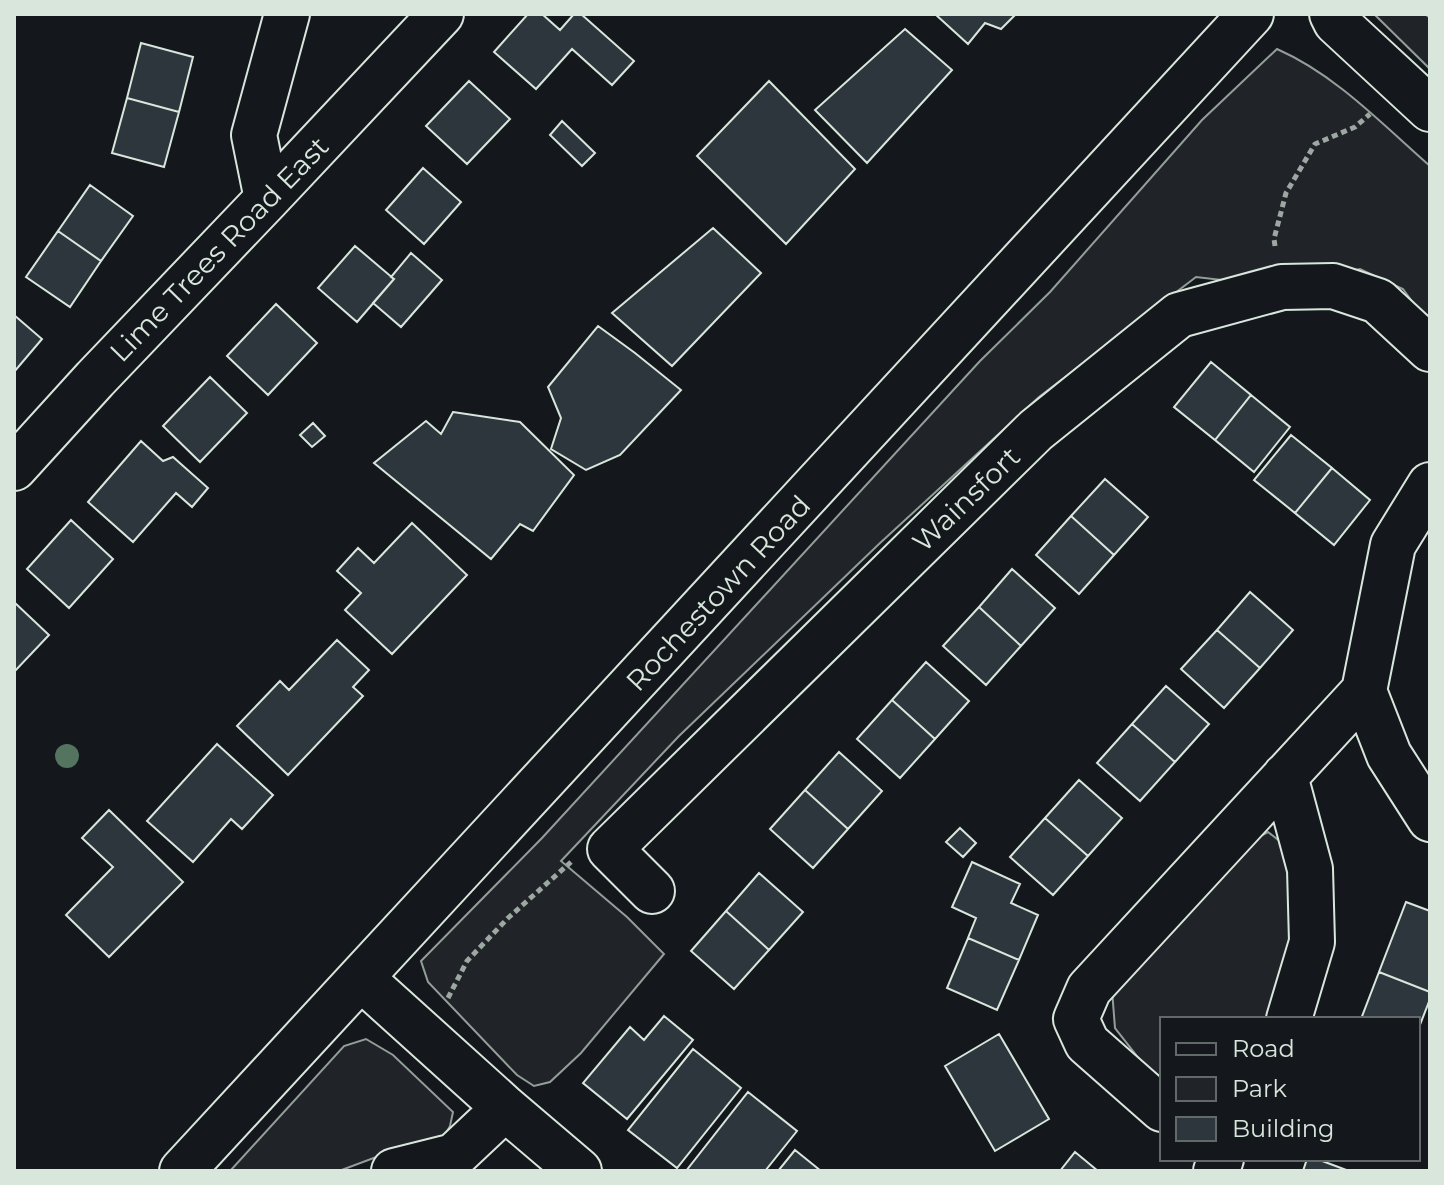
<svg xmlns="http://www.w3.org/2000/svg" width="1444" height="1185" font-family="Montserrat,sans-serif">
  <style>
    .green { fill: #202428; stroke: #939e99; stroke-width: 2 }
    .building { fill: #2c363c; stroke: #d8e6dc; stroke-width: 2 }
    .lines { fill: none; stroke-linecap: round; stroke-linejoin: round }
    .minor-casing { stroke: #d8e6dc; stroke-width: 48 }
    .major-casing { stroke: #d8e6dc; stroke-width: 48 }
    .path { stroke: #9da8a2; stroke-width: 5; stroke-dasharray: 6 4; stroke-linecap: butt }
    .minor { stroke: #14181c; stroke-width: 44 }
    .major { stroke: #14181c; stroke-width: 44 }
    .tree { fill: #55745f }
    .labels { text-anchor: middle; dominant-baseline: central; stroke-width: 6; stroke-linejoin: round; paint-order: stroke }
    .street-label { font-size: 28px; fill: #d8e6dc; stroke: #14181c }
  </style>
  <rect width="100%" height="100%" fill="#14181c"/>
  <!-- green -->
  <path class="green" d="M1374,14H1425L1430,18V69Z
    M1277,49C1336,75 1382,124 1430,166V326L1403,289L1360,269L1282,287L1196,277L1039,397L879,544L679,736L561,861L627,917L664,954L581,1053L550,1082L534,1086L517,1075L428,982L421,961L542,838L980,361L1050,292L1202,120Z
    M1268,832L1286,846L1289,875L1291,955L1270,1019H1162V1078L1144,1065L1115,1028L1112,990L1234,850Z
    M366,1039L393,1055L453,1112L450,1126L440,1144L387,1153L339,1171H230L344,1046Z"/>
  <!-- building -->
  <path class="building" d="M528,14H542L560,30L574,14H581L634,61L612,85L572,49L536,89L494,52Z
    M935,14H1016L1001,29L985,23L968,44Z
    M905,29L952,70L867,163L815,110Z
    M141,43L193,57L179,112L127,98Z
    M469,81L510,119L467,164L426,126Z
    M769,81L855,169L786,244L697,156Z
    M127,98L179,112L164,167L112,153Z
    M562,121L595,153L582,166L550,135Z
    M423,168L461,202L424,244L386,210Z
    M90,185L133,216L101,261L58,231Z
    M713,228L761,273L672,366L612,313Z
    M58,231L101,261L70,307L26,277Z
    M355,246L394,279L357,322L318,288Z
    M411,253L442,280L401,327L373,303L394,279L391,277Z
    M276,304L317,343L268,395L227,356Z
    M14,315L42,339L14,372Z
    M598,326L635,353L681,390L620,455L586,470L551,449L561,418L548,387Z
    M1211,362L1251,395L1215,440L1174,407Z
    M210,377L247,413L200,462L163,426Z
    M1251,395L1290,427L1254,472L1215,440Z
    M453,412L520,422L574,475L533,531L520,524L491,559L374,463L426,421L441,434Z
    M313,423L325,436L312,447L300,435Z
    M1291,435L1332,468L1295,513L1254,480Z
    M141,441L163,461L173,457L208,488L192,507L176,493L133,542L88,502Z
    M1332,468L1370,500L1334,545L1295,513Z
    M1105,479L1148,517L1114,555L1071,516Z
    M1071,516L1114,555L1079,594L1036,555Z
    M71,520L113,559L69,608L27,569Z
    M412,523L467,575L392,654L345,610L361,593L337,571L358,548L374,563Z
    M1012,569L1055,608L1021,646L979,607Z
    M1250,592L1293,630L1260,668L1217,630Z
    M14,602L49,635L14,672Z
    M979,607L1021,646L986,685L943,646Z
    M1217,630L1260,668L1224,708L1181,669Z
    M337,640L369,670L353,687L363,696L288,775L237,726L280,681L289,690Z
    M926,662L969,701L935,739L892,700Z
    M1166,686L1209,724L1175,762L1132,724Z
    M892,700L935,739L900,778L857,739Z
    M1132,724L1175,762L1140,801L1097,763Z
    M217,744L273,795L242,829L231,819L193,862L147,821Z
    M839,752L882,791L848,829L805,790Z
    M1079,780L1122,818L1088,856L1045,818Z
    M805,790L848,829L813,868L770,829Z
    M109,810L183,882L109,957L66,915L113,867L82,838Z
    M1045,818L1088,856L1053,895L1010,857Z
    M960,828L976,843L963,857L946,842Z
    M972,862L1020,884L1011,903L1038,915L1019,960L968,938L976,918L952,907Z
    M759,873L803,912L769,950L726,911Z
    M1406,902L1430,911V992L1379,972Z
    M726,911L769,950L734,989L691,951Z
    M968,938L1019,960L997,1010L947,988Z
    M1379,972L1430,992V999L1418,1030V1019H1361Z
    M664,1016L693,1040L627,1119L583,1083L630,1027L644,1040Z
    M999,1034L1049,1119L995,1151L945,1066Z
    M693,1049L741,1088L677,1168L628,1130Z
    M748,1092L797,1131L765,1171H686Z
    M795,1150L821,1171H778Z
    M1075,1152L1098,1171H1060Z
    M1307,1159H1317L1349,1171H1303Z"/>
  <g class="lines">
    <!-- minor casing -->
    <g class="minor-casing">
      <path id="minor" d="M1332,14L1336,22L1430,109
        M267,199L254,135L287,14
        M14,468L95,379L267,199L441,14
        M1430,485L1393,545L1364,691L1389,755L1430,819
        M1285,776L1310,869L1312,942L1289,1019
        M652,891L610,849L1036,430L1179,315L1282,287L1333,286L1378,301L1430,349
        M361,978L505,1108L579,1171
        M1162,1109L1087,1043L1076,1019L1089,989L1364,691
        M394,1171L454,1156L505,1108
        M1216,1171L1221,1159"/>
    </g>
    <!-- major casing -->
    <g class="major-casing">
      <path id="major" d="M182,1171L1251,14"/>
    </g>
    <!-- path -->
    <path class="path" d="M1275,246L1274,239L1286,193L1315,144L1355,127L1370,114
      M448,998L467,961L508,918L571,862"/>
    <!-- minor -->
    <use href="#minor" class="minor"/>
    <!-- major -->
    <use href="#major" class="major"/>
  </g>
  <!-- trees -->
  <circle class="tree" cx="67" cy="756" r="12"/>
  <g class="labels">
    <!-- street labels -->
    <g class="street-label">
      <text transform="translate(219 249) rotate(-46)">Lime Trees Road East</text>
      <text transform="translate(966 499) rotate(-44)">Wainsfort</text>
      <text transform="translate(718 593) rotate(-47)">Rochestown Road</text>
    </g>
  </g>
  <!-- border -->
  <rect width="1444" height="1185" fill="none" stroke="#d8e6dc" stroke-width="32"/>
  <!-- legend -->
  <rect x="1160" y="1017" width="260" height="144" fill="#14181c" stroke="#626a69" stroke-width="2"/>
  <rect x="1176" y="1043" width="40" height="12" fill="#14181c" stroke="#626a69" stroke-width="2"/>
  <text x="1232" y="1057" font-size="24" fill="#d8e6dc">Road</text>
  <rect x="1176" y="1077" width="40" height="24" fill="#202428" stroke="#626a69" stroke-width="2"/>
  <text x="1232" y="1097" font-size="24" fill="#d8e6dc">Park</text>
  <rect x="1176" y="1117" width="40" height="24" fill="#2c363c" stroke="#626a69" stroke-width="2"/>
  <text x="1232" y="1137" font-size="24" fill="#d8e6dc">Building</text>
</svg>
